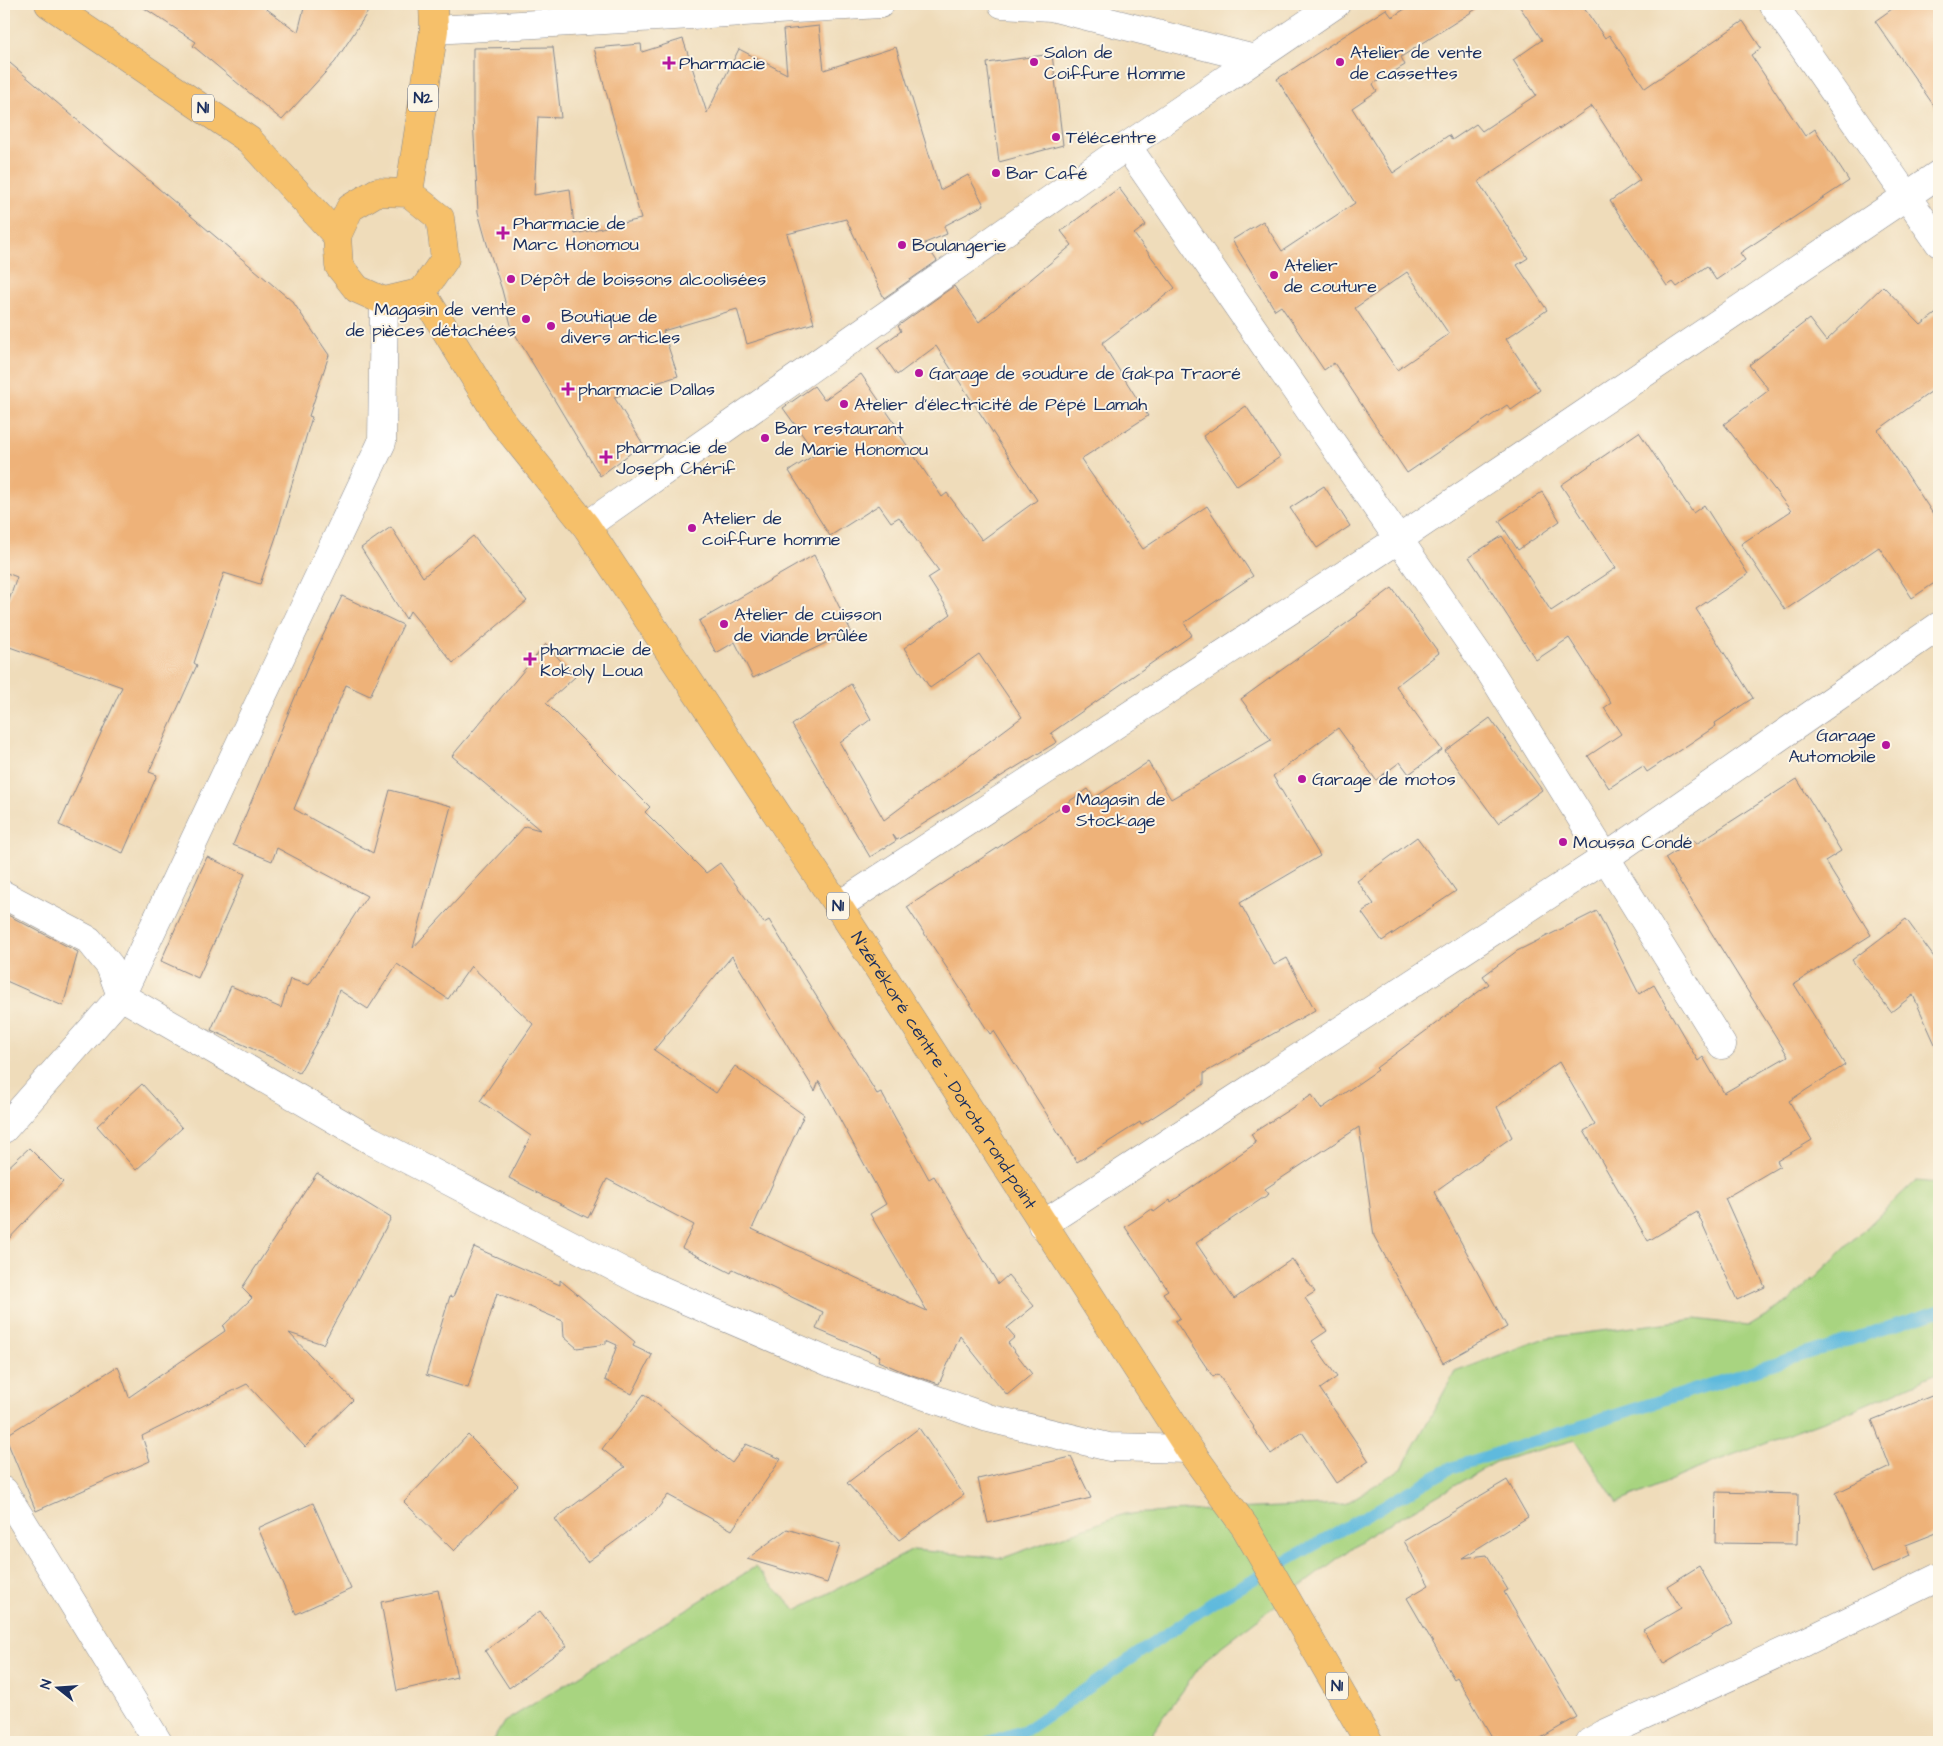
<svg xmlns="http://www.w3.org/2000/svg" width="1943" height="1746" font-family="'Architects Daughter',sans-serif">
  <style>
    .green { fill: #a8d480; stroke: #62826f }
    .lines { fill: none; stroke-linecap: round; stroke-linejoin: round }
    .stream { stroke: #5fbadd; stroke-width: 12 }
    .building { fill: #eeb279; fill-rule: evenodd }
    .minor-casing { stroke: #85868c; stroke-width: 29 }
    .highway-casing { stroke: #85868c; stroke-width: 29 }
    .minor { stroke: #fff; stroke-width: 28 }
    .highway { stroke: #f6c06b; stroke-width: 28 }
    .poi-dot { fill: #b5179e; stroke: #fcf5e5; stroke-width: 2 }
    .labels { text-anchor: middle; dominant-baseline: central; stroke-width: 4; stroke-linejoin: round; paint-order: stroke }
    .shield { fill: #fcf5e5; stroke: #5e6a86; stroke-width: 1 }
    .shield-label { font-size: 16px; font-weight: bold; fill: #1b2f5e }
    .poi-label { font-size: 18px; fill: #1b2f5e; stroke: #fcf5e5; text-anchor: start }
    .street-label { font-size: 18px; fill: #1b2f5e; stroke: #fcf5e5 }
  </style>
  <rect width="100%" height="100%" fill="#fcf5e5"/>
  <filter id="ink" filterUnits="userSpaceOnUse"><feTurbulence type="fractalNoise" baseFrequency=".02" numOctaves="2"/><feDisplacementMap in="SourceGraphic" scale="10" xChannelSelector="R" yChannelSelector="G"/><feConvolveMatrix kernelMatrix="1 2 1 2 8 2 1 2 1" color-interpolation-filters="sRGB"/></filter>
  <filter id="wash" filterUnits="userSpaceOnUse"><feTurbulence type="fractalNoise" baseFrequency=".0096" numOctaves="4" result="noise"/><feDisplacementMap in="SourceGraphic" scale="20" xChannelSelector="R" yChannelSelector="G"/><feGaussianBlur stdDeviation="1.12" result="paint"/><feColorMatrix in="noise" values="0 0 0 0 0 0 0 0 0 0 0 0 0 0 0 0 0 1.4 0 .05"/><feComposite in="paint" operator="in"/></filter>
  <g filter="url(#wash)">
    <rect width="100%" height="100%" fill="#efdcba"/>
    <!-- green -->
    <path class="green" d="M1915,1181L1939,1183V1372L1848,1412L1719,1460L1617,1503L1576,1440L1495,1462L1366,1537L1206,1658L1146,1742H492L504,1722L755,1567L796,1610L913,1550L1003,1558L1124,1514L1345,1504L1402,1468L1455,1372L1545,1338L1696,1319L1748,1326L1790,1301Z"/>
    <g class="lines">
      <!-- stream -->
      <path class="stream" d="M989,1742L1026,1730L1215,1601L1451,1468L1939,1311"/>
    </g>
    <g id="blocks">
      <!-- building -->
      <path class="building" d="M138,4H260L298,32L305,4H373L335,62L282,120L193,46L196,42Z
        M1413,4H1484L1401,57L1405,65L1373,84L1377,91L1352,108L1393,173L1449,135L1452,140L1476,124L1482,131L1536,95L1513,60L1542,40L1518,4H1581L1605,38L1609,35L1645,88L1743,21L1761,48L1751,55L1805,136L1815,129L1849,181L1740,253L1745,260L1716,280L1707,266L1677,287L1673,282L1667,286L1610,201L1640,180L1592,106L1559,129L1558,128L1479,181V183L1528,258L1517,265L1547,310L1506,339L1540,390L1511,410L1507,405L1407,473L1334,363L1324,370L1281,306L1275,310L1232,240L1263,221L1282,251L1355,203L1277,79L1386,9L1392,17ZM1407,272L1449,334L1397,370L1355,308Z
        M1899,4H1939V113L1875,21Z
        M819,26L824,70L896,47L940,190L968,175L984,205L944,226L947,234L925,243L937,261L884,298L846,219L787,234L814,323L747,344L737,309L663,331L678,376L614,397L643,444L600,476L512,329L502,290L487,244L478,212L473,118V48L553,47L561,118L538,117L534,195L570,189L575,234L641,219L594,48L641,44L642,52L683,39L707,113L739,49L787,74L783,30Z
        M1052,54L1063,145L999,162L987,63Z
        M4,58L293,302L329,355L309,416L312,417L277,534L260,584L224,573L194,663L197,665L149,772L157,775L123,853L59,825L122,687L4,645V615L17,577L4,572Z
        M1119,188L1146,225L1134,234L1175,288L1102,343L1148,416L1081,459L1143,549L1207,506L1253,576L1184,623L1192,635L1051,733L1057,742L897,840L893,835L896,841L870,857L792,725L851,684L871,719L840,743L884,820L1022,717L979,654L930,688L904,648L951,614L928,578L939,571L899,517L891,522L879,505L830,536L789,471L816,454L783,408L814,386L824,400L861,374L898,428L896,429L942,497L947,493L982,540L1037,500L936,346L897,375L878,348L901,331L898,326L954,286L979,322L1072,245L1061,231Z
        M1883,286L1921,325L1939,311V386L1878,430L1939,523V580L1912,598L1879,547L1785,610L1741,544L1791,511L1724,424L1769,390L1749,365L1809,319L1826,341Z
        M1246,406L1280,457L1237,486L1203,436Z
        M1639,432L1693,513L1704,505L1748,574L1696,609L1753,698L1715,723L1716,726L1647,772L1643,766L1609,788L1588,756L1621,734L1604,708L1611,703L1569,638L1536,660L1469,557L1502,536L1551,611L1616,568L1561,485Z
        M1324,486L1350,526L1317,548L1290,508Z
        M1542,492L1560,521L1518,550L1499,521Z
        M391,527L423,577L473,536L527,601L453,663L410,611L406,619L361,548Z
        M814,555L851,631L753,678L735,642L716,653L699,621Z
        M1392,588L1439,653L1396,686L1442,750L1409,774L1400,762L1376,780L1338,728L1273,776L1320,856L1240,903L1274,965L1287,958L1315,1010L1204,1073V1084L1141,1125L1140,1122L1077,1162L994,1031L990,1034L907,907L1088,789L1094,798L1148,762L1171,799L1271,740L1241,699L1358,615L1357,614Z
        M342,596L403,625L370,696L346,685L294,809L373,853L390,790L451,806L413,948L525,826L540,830L452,756L546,644L575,677L546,703L650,807L645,812L706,873L720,863L764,923L769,920L877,1094L881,1092L929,1179L934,1176L998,1284L1008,1275L1034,1306L1007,1328L1015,1337L1008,1343L1032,1374L1007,1395L960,1336L939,1384L906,1373L878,1361L880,1356L816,1329L823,1312L733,1269L731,1273L682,1248L694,1225L607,1179L588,1218L509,1178L531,1136L480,1101L533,1024L471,966L448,999L397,964L368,1009L339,990L329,1020L299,1073L273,1058L211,1030L231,986L281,1008L290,979L309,985L367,896L277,848L272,861L233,845L306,671ZM732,956L815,1091L819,1081L886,1204L870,1214L927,1311L752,1229L804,1115L735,1066L716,1093L654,1050Z
        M1490,718L1542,790L1498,823L1445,751Z
        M1797,779L1841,851L1825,861L1871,935L1794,984L1845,1065L1789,1101L1812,1140L1777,1161L1780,1166L1725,1198L1765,1287L1737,1300L1697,1212L1648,1241L1584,1131L1595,1125L1559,1062L1497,1107L1512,1137L1434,1192L1507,1327L1443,1363L1374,1236L1359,1127L1265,1189L1269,1194L1196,1243L1234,1299L1292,1259L1315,1292L1305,1298L1327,1331L1312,1341L1337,1377L1320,1389L1369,1461L1336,1483L1302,1432L1271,1454L1253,1428L1254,1427L1218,1374L1213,1377L1175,1321L1180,1318L1163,1293L1168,1290L1125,1227L1152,1209L1154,1212L1170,1200L1171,1202L1256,1143L1251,1134L1312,1095L1321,1109L1378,1070L1376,1068L1489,984L1483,976L1517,951L1597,911L1639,994L1654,985L1698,1061L1703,1057L1724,1093L1788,1056L1665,858L1694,840L1696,844Z
        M1417,837L1456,891L1382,941L1362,913L1374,904L1357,881Z
        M207,857L245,874L198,978L161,961Z
        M4,913L78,952L63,1006L4,980Z
        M1906,919L1939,964V1053L1913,995L1891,1012L1852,960Z
        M142,1084L182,1128L136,1170L97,1126Z
        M29,1148L63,1182L4,1244V1171Z
        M317,1173L391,1218L323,1344L289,1333L353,1400L305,1447L247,1384L142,1436L150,1461L36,1511L5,1436L118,1366L129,1397L225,1331L223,1326L252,1298L242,1288Z
        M474,1247L560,1285V1280L635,1342L633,1346L652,1355L632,1394L605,1380L617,1345L606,1340V1344L577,1348L564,1337L563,1321L497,1293L468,1388L426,1375L450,1296L453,1297Z
        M1939,1393V1532L1906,1545L1910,1555L1872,1573L1836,1493L1890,1467L1872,1420Z
        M644,1394L732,1463L746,1444L781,1459L732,1530L668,1495L655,1512L587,1562L555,1519L625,1467L602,1449Z
        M919,1428L964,1495L899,1540L847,1483Z
        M468,1435L518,1485L454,1551L404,1502Z
        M1071,1457L1091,1498L988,1523L978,1479Z
        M1507,1480L1528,1517L1462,1558L1487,1555L1508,1590L1504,1592L1577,1717L1534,1742H1495L1457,1677L1454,1679L1407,1598L1429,1585L1404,1541Z
        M1716,1492L1798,1494L1797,1544L1715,1543Z
        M313,1503L351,1589L296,1614L258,1528Z
        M787,1529L840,1545L827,1583L747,1559Z
        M1699,1566L1732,1624L1664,1664L1643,1630L1681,1608L1667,1586Z
        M438,1590L457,1677L397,1691L381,1602Z
        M540,1611L567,1646L509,1688L485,1651Z"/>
    </g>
  </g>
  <g filter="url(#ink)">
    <use href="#blocks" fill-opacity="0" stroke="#85868c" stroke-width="1"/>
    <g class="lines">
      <!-- minor casing -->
      <g class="minor-casing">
        <path id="minor" d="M1002,4L1051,7L1255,59
          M1773,4L1939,243
          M434,30L880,4
          M1127,146L1491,673L1722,1045
          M586,526L1127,146L1336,4
          M4,895L89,940L110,966L121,996L372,1141L643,1282L829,1362L988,1418L1109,1447L1189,1449
          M838,906L1399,539L1939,174
          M4,1129L121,996L382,442L384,301
          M1042,1225L1605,858L1939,626
          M4,1491L158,1742
          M1590,1742L1604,1734L1805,1642L1939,1577"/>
      </g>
      <!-- highway casing -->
      <g class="highway-casing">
        <g id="highway">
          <path d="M49,4L249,140L337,236"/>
          <path d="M377,192L409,193L440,218L445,259L422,292L384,301L357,289L339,266L337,236L350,208Z"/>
          <path d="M409,193L434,30L433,4"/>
          <path id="s1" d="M422,292L500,419L586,526L838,906L1189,1449L1245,1527L1369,1742"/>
        </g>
      </g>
      <!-- minor -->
      <use href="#minor" class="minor"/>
      <!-- highway -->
      <use href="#highway" class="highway"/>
    </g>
  </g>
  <!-- markers -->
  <g class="poi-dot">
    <circle cx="1034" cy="62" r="5"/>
    <circle cx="1340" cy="62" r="5"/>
    <path d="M666.5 55.5h5v5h5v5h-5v5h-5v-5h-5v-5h5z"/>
    <circle cx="1056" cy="137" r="5"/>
    <circle cx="996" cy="173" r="5"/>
    <path d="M500.5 225.5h5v5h5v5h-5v5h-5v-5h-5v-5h5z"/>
    <circle cx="902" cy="245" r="5"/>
    <circle cx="1274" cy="275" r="5"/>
    <circle cx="511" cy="279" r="5"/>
    <circle cx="526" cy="319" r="5"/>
    <circle cx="551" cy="326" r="5"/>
    <circle cx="919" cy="373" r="5"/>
    <path d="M565.5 381.5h5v5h5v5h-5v5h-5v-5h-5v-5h5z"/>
    <circle cx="844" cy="404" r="5"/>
    <circle cx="765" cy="438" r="5"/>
    <path d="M603.5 449.5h5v5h5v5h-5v5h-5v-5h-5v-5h5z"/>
    <circle cx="692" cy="528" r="5"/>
    <circle cx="724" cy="624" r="5"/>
    <path d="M527.5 651.5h5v5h5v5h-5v5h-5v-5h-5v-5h5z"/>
    <circle cx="1886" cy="745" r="5"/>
    <circle cx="1302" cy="779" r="5"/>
    <circle cx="1066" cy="809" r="5"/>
    <circle cx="1563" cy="842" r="5"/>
  </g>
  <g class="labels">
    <!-- shield labels -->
    <g class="shield">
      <rect x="408" y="84.5" width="30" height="27" rx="4"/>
      <rect x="192" y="94.5" width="22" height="27" rx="4"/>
      <rect x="827" y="892.5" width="22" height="27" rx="4"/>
      <rect x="1326" y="1672.5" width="22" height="27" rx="4"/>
    </g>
    <g class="shield-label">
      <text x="423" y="98">N2</text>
      <text x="203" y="108">N1</text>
      <text x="838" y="906">N1</text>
      <text x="1337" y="1686">N1</text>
    </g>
    <!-- poi labels -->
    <g class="poi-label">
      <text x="1044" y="52">Salon de<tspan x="1044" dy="21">Coiffure Homme</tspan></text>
      <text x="1350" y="52">Atelier de vente<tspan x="1350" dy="21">de cassettes</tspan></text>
      <text x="679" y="63">Pharmacie</text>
      <text x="1066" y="137">Télécentre</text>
      <text x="1006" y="173">Bar Café</text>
      <text x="513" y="223">Pharmacie de<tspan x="513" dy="21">Marc Honomou</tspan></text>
      <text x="912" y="245">Boulangerie</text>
      <text x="1284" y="265">Atelier<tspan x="1284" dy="21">de couture</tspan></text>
      <text x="521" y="279">Dépôt de boissons alcoolisées</text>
      <text x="516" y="309" text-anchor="end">Magasin de vente<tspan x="516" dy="21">de pièces détachées</tspan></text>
      <text x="561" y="316">Boutique de<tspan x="561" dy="21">divers articles</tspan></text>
      <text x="929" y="373">Garage de soudure de Gakpa Traoré</text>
      <text x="578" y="389">pharmacie Dallas</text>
      <text x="854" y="404">Atelier d'électricité de Pépé Lamah</text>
      <text x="775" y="428">Bar restaurant<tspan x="775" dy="21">de Marie Honomou</tspan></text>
      <text x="616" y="447">pharmacie de<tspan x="616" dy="21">Joseph Chérif</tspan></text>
      <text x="702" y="518">Atelier de<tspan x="702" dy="21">coiffure homme</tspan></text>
      <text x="734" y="614">Atelier de cuisson<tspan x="734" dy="21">de viande brûlée</tspan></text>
      <text x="540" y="649">pharmacie de<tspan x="540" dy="21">Kokoly Loua</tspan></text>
      <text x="1876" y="735" text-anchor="end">Garage<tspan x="1876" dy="21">Automobile</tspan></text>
      <text x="1312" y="779">Garage de motos</text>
      <text x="1076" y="799">Magasin de<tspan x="1076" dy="21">Stockage</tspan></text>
      <text x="1573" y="842">Moussa Condé</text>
    </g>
    <!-- street labels -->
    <g class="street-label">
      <text stroke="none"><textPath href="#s1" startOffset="938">N'zérékoré centre - Dorota rond-point</textPath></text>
    </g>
  </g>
  <!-- margin -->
  <rect width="1943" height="1746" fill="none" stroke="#fcf5e5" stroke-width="20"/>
  <!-- north arrow -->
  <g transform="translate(58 1688) rotate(287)" stroke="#fcf5e5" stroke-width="4" paint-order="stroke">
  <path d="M0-4L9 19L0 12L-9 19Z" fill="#1b2f5e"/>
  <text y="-8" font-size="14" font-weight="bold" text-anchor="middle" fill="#1b2f5e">N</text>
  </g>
</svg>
